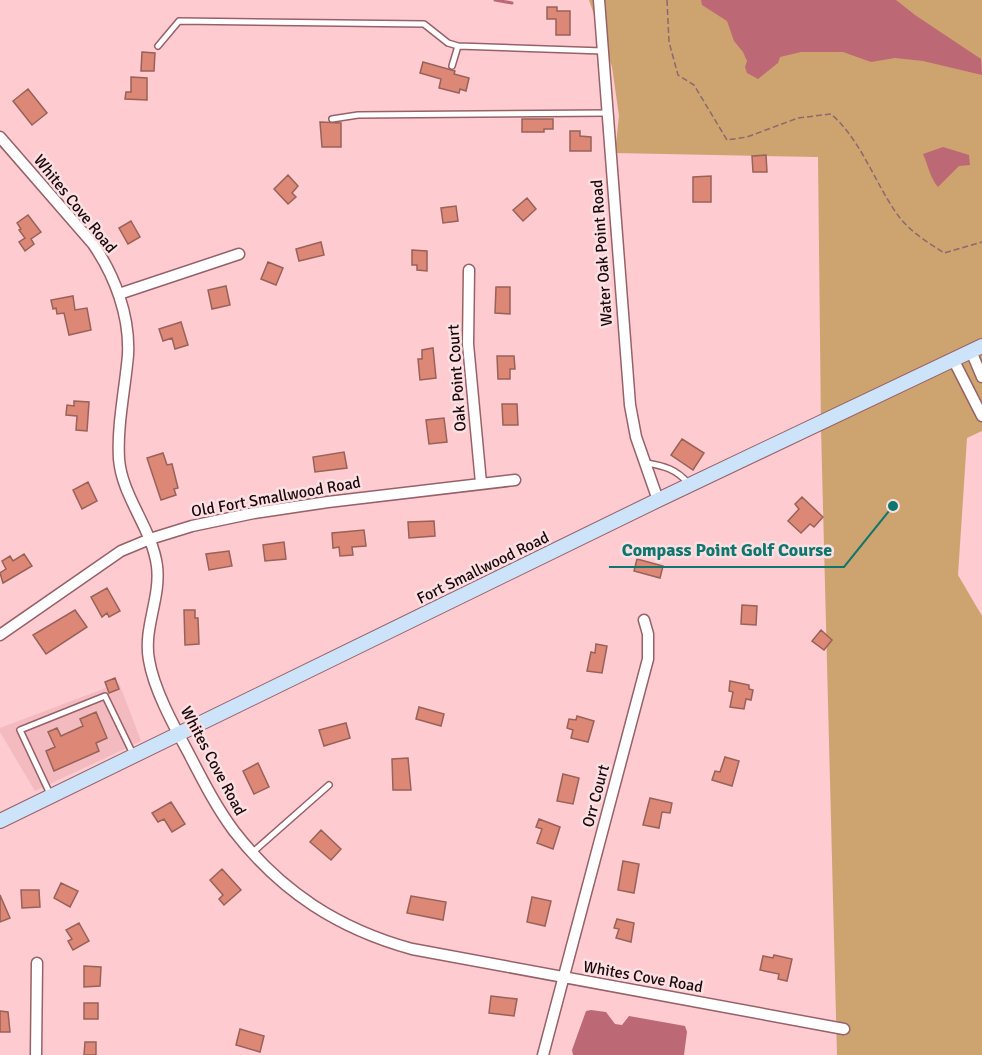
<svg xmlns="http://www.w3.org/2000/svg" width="982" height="1055" font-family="Signika,sans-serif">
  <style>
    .built { fill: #f3bac0 }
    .green { fill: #cda370 }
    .water { fill: #bd6975 }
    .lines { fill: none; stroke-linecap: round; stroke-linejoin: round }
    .stream { stroke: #bd6975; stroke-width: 3 }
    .building { fill: #dd8777; stroke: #986258; stroke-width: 1.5 }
    .service-casing { stroke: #976168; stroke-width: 8 }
    .minor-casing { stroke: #976168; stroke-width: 13 }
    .secondary-casing { stroke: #976168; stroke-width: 16 }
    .path { stroke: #8b696d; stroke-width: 1.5; stroke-dasharray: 6 3; stroke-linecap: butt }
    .service { stroke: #fff; stroke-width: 5 }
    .minor { stroke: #fff; stroke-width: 10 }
    .secondary { stroke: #cde3fa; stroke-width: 14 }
    .labels { text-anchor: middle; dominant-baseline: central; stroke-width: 5; stroke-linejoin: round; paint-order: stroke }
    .street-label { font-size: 16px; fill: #1b080b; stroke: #fae0e2 }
    .leader { fill: none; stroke: #0f766e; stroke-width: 2 }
    .callout-dot { fill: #0f766e; stroke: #fae0e2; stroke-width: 2 }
    .callout-label { font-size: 18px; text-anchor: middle; font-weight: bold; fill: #0f766e; stroke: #fae0e2; stroke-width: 5; stroke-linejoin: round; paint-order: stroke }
  </style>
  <rect width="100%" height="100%" fill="#fdcbd0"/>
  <!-- built -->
  <path class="built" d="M119,683L141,741L35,791L0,732V728Z"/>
  <!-- green -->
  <path class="green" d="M589,0H982V431L967,438L958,575L982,616V1055H837L821,428L818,157L615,153L619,116L612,67Z"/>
  <!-- water -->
  <path class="water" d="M701,0H896L915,15L981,59L982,75L923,61L895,58L871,62L843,52H801L780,57L778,63L758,79L747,73L745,67L747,61L743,52L734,41L727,21L702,5Z
    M943,147L969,155L970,165L959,166L938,187C930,178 928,165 923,154Z
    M591,1010L606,1012L615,1024L622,1025L629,1016L685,1026L687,1032L684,1055H573L572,1050L586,1011Z"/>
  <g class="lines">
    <!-- stream -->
    <path class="stream" d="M495,0L512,3"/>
  </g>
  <!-- building -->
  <path class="building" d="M547,7H557V11H570V35H556V19H547Z
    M142,52L155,53L154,71H141Z
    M423,62L455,71L454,74L469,78L466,91L460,89L459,93L439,88L441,79L420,73Z
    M131,77L147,78V100L125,99L126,92H131Z
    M28,89L47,113L32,125L13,101Z
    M522,119H553V129H544V132H522Z
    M320,122L341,123V147H322Z
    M570,131H580V136L591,137V151H570Z
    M766,155L767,172H753L752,156Z
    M288,175L298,186L292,193L296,197L288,204L274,189Z
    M711,176V202H693V177Z
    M527,198L536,209L523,221L513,210Z
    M456,206L458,221L443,223L441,208Z
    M28,215L41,232L31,239L34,244L25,251L19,242L25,238L19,230L21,229L17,223Z
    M131,221L140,237L128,244L119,228Z
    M321,242L324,255L299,261L296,249Z
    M412,250L427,251V271L417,270V265H412Z
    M268,262L283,268L276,285L261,279Z
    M226,286L230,305L212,309L208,290Z
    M496,287H510V314L495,313Z
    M73,296L75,310L87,308L91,330L69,335L64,313L57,314L56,308L53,309L51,300Z
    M181,322L188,345L175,349L172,338L163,341L159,329Z
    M433,348L436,378L420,380L418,359H422V350Z
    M497,356H514L515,369H510V379H498Z
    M74,401L89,402L87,431L76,430L77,416L66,415L67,405L74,406Z
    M502,404H517L518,425H503Z
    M444,418L447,442L429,444L426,420Z
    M682,439L704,453L693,470L671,455Z
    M344,452L347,468L315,472L313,457Z
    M163,453L167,465L172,464L178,488L174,489L176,495L161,500L147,458Z
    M88,482L97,501L82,509L73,490Z
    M802,497L823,517L814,527L810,524L801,533L788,521L799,509L795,504Z
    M434,521L435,536L409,538L408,522Z
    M364,530L366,546L352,547L353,555L340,556L339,547L333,548L332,533Z
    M284,542L286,559L265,561L263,545Z
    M229,551L232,566L209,570L206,554Z
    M24,554L32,566L3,583L0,573L6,569L2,561L10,556L13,561Z
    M637,559L663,566L660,578L634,571Z
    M107,588L120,611L109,617L107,613L102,617L91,597Z
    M742,605L757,606L756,625L741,624Z
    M75,610L87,627L46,654L33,635Z
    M184,610H195V618H198L199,644L185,645Z
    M821,630L832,640L824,650L812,641Z
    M596,644L607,646L602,673L587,671L591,652L595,653Z
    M115,678L119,689L109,693L105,682Z
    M730,681L749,685V689L753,690L751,700L746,699L744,709L730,707L733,692L729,691Z
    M419,707L444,714L441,726L416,719Z
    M96,712L107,738L96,743L99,751L54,771L46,751L55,747L48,732L57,728L61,736L83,726L80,719Z
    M577,716L594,721L588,742L571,738L573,730L567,728L569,719L576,720Z
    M346,723L350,738L324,746L319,730Z
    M725,757L739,761L732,786L712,780L715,771L720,772Z
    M408,758L411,790H393L392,759Z
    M258,763L269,787L254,794L243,771Z
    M563,774L579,778L573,804L557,801Z
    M650,798L672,803L670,813L662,812L659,828L643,825Z
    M171,802L185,824L172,832L164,819L158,822L152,813Z
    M539,819L560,827L553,849L537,843L542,829L536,827Z
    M321,830L341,849L331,860L310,842Z
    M623,861L639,864L634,893L618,890Z
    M222,869L241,890L224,905L219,899L223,895L210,880Z
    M61,883L78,891L70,907L54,898Z
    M21,890H39L40,907L22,908Z
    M0,895L10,918L0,922Z
    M411,896L446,902L443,920L407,913Z
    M532,897L551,901L545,926L527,922Z
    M617,919L634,923L631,942L616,938L619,929L614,928Z
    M79,923L89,941L73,950L68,941L72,939L66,930Z
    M774,955L792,959L787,981L778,979L779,974L760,970L763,956L773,958Z
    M84,966L101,967L100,986L84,987Z
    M491,996L517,999L514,1016L489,1013Z
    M84,1003H98V1019H84Z
    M0,1011L8,1012L10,1032H0Z
    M240,1029L264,1036L260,1052L236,1045Z
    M85,1042H96V1055H84Z"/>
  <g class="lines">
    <!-- service casing -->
    <g class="service-casing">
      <path id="service" d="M158,46L179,21L424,24L448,43L458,46
        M452,66L458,46L603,51
        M332,119L358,115L608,113
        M647,463C664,466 676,469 688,483
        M51,796L20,730L105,696L133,754
        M253,852L329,785"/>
    </g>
    <!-- minor casing -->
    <g class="minor-casing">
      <path id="minor" d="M599,0L630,405L636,437L658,500
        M0,137L93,244C115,276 130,316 128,355C125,390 117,424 119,459C122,497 152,528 157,566C161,598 143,628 149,660C154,690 174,726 188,752C202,779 216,807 234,831C281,892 339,929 412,949L844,1029
        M469,270L468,344L481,483
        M119,294L239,254
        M971,351L982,377
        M953,359L982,416
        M0,635L121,551L150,539L192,526L254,513L328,502L515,480
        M36,1055L37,963
        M543,1055L648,659V634L644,620"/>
    </g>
    <!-- secondary casing -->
    <g class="secondary-casing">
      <path id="secondary" d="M0,821L658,500L982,346"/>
    </g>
    <!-- path -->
    <path class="path" d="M667,0L669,42L678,75L694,85L727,140L747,137L798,118L831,114C863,142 875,185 900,218C912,233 929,243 944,253L982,242"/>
    <!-- service -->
    <use href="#service" class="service"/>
    <!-- minor -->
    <use href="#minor" class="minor"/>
    <!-- secondary -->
    <use href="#secondary" class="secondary"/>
  </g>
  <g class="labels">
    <!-- street labels -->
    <g class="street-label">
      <text transform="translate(75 204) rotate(51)">Whites Cove Road</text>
      <text transform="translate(602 253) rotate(-94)">Water Oak Point Road</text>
      <text transform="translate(457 378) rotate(-94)">Oak Point Court</text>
      <text transform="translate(276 497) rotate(-10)">Old Fort Smallwood Road</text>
      <text transform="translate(483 568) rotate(-26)">Fort Smallwood Road</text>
      <text transform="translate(213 761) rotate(62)">Whites Cove Road</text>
      <text transform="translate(596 796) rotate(-75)">Orr Court</text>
      <text transform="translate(643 977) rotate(10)">Whites Cove Road</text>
    </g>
  </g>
  <!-- callouts -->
  <path class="leader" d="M893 506L844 567H609"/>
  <circle class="callout-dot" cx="893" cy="506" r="6"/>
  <g class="callout-label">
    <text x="727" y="556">Compass Point Golf Course</text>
  </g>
</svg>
